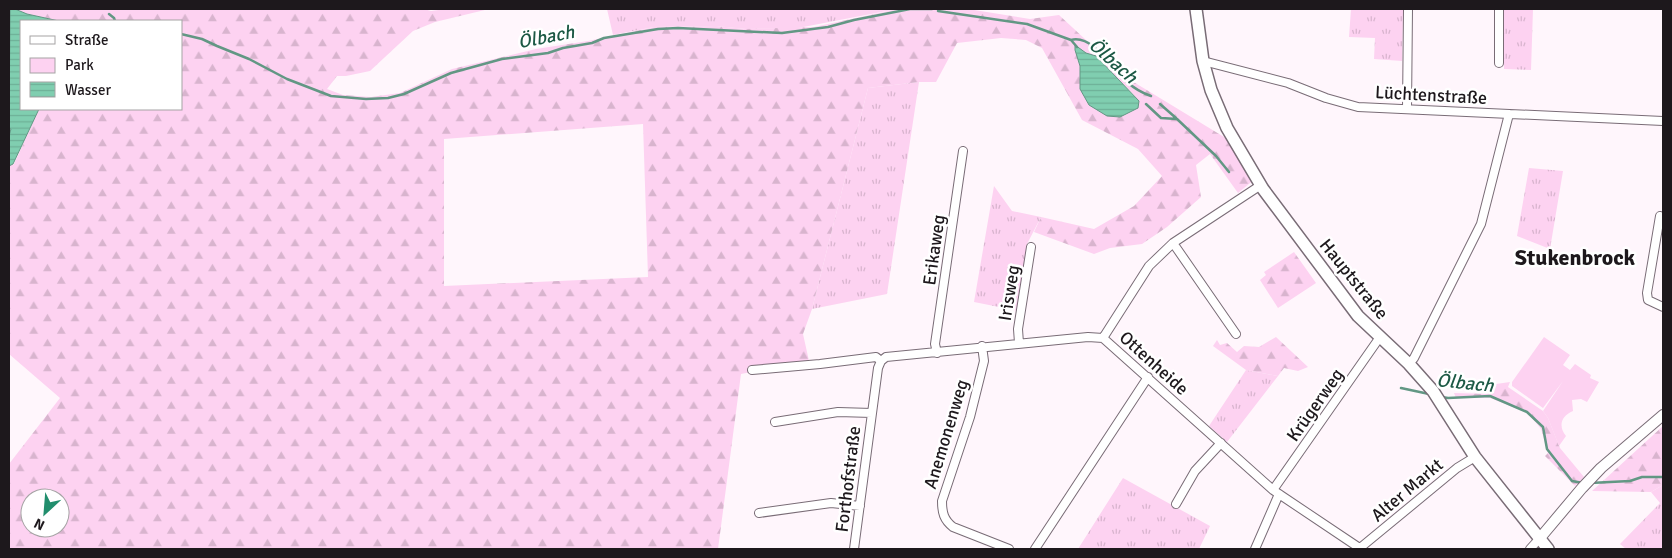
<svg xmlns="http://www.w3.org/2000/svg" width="1672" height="558" font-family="Signika,sans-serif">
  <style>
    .grass { fill: url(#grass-tufts) }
    .forest { fill: url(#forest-firs); fill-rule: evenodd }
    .park { fill: #fdd2f1 }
    .water { fill: url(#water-rules); stroke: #629784 }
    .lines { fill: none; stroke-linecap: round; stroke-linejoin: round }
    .stream { stroke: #629784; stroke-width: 2.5 }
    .minor-casing { stroke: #796c76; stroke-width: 10 }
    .tertiary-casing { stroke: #796c76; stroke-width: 12 }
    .secondary-casing { stroke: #796c76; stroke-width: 14 }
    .minor { stroke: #fff; stroke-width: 8 }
    .tertiary { stroke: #fff; stroke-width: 10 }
    .secondary { stroke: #fff; stroke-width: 11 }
    .labels { text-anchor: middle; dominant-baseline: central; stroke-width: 5; stroke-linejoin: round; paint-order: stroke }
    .street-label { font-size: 18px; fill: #1d181c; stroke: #fff }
    .water-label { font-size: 19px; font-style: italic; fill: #1c5945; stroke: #fff }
    .district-label { font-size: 22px; font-weight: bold; fill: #1d181c; stroke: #fff }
  </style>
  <defs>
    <pattern id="grass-tufts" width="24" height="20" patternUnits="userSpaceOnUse" patternTransform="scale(1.25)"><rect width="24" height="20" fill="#fdd2f1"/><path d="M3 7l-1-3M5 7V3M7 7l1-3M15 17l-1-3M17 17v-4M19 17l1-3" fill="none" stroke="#d8b4ce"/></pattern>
    <pattern id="forest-firs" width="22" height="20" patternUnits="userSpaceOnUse" patternTransform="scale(1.25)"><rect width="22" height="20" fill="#fdd2f1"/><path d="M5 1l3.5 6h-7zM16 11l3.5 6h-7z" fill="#d8b4ce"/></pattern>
    <pattern id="water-rules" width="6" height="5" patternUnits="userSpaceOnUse" patternTransform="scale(1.25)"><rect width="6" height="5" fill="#80ceb0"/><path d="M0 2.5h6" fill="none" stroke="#6eb097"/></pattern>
  </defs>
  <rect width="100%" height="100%" fill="#fff6fc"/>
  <!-- grass -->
  <path class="grass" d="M607,9H897L798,28L746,29L715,26L654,27L613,35Z
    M1351,9H1403L1402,61L1374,59L1375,38L1349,37Z
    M1503,9H1533L1531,70L1504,69Z
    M919,82L887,294L812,309L868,88Z
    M1529,168L1563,171L1550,249L1517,236Z
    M994,186L1012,211L1041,217L1027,244V255L1019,311L974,302Z
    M1246,370L1278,376L1227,442L1209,426Z
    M1123,478L1210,526L1199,549H1078Z
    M1663,485V549H1626L1620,544L1660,503L1651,492Z"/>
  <!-- forest -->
  <path class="forest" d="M15,9H424L431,11L446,9H489L435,22L413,31L370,71L346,76H337L327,89L343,95L371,97L400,93L452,69L536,49L588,41L654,27L716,26L746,29L814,27L897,9H968L1030,19L1059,15L1127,78L1229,140L1255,179L1238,193L1210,154L1196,165L1201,197L1167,227L1142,244L1110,248L1094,254L1034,232L1041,217L1094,229L1134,206L1162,176L1138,149L1082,120L1042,48L1026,40L1001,38L957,43L936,82H919L868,88L812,309L803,334L809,361L741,374L718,549H9V464L60,398L9,354V166L14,164L39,109H181V21H59L27,14ZM1086,53L1096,56L1134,95L1139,103L1080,89V66ZM643,124L648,277L444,286V139ZM30,498H60V528H30Z
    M1294,252L1316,283L1278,308L1260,280L1266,275L1264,272Z
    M1276,337L1308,367L1298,371L1284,368L1278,376L1246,370L1213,346L1217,340L1220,345L1227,343L1237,352L1244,346L1259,347Z
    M1510,382L1508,387L1543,411L1548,418L1560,448L1584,477L1575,486L1545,456L1548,453L1541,429L1528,413L1490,398H1456L1454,393L1488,394L1489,385Z
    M1663,426V485L1651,492L1592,491Z"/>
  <!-- park -->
  <path class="park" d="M1544,337L1570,355L1563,365L1570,370L1575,364L1591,375L1590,378L1599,382L1587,402L1581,399L1572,400L1573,411C1561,416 1558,426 1566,436L1559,446L1548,418L1543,411L1563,381L1543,408L1512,386V382Z"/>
  <!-- water -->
  <path class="water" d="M10,9H15L27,14L59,21H21V109H39L13,164L9,166V136L11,129H9Z
    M1075,45L1086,53L1096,56L1139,101L1138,108L1120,117L1107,116L1089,105L1080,89V66L1075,50Z"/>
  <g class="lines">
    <!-- stream -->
    <path class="stream" d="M938,11L1027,24L1071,40L1077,47
      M109,14L114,18L115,21
      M181,34L202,39L217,46L249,59L287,79L331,96L366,99L388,98L404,94L451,73L502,59L548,53L563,48L592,43L604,38L658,29L678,28L782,33L828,27L854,20L910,9H932
      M1071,40C1093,34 1113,70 1127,82C1135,89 1142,93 1151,96
      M1146,104L1161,118L1177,119L1216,156L1229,172
      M1160,104L1176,118
      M1401,388L1429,394
      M1442,397L1448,398L1490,396L1527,412L1543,427L1547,449L1572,481L1583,483
      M1590,483L1630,481L1642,477H1663"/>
    <!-- minor casing -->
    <g class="minor-casing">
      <path id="minor" d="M1203,61L1288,83L1326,98L1358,107L1663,121
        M1499,63V9
        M1407,109L1408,9
        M1660,216L1647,293L1648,300L1663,307
        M1173,243L1236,334
        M1103,338L1149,266L1173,243L1261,185
        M1019,343L1018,329L1031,247
        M982,346L984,361L970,417L942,501C942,513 944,520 953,527L1009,549
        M937,353L935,344L963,151
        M1409,364L1414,358L1481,224L1509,114
        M752,370L820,364L876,357L881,361
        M775,422L838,412L872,413
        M1273,490L1380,337
        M1176,504L1195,471L1221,443
        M759,513L831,503L860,506
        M1360,548L1457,468L1475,457
        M854,549L878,368L881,361L886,357L1088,337L1103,338L1273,490L1361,549
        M1035,549L1148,377
        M1255,549L1279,494
        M1530,549L1540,538"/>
    </g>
    <!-- tertiary casing -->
    <g class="tertiary-casing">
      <path id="tertiary" d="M1540,538L1582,488L1601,468L1663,415"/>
    </g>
    <!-- secondary casing -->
    <g class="secondary-casing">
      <path id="secondary" d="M1196,9L1203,61L1211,90L1227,128L1263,189L1358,316L1409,364L1433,391L1475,457L1548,549"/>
    </g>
    <!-- minor -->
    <use href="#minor" class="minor"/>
    <!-- tertiary -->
    <use href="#tertiary" class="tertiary"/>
    <!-- secondary -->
    <use href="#secondary" class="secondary"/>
  </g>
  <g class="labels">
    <!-- street labels -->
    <g class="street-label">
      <text transform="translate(1431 95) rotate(3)">Lüchtenstraße</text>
      <text transform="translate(934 250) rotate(-82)">Erikaweg</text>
      <text transform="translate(1354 279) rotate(51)">Hauptstraße</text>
      <text transform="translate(1009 293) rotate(-81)">Irisweg</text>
      <text transform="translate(1154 363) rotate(42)">Ottenheide</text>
      <text transform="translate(1315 405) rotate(-55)">Krügerweg</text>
      <text transform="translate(946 434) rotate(-73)">Anemonenweg</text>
      <text transform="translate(848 479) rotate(-83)">Forthofstraße</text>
      <text transform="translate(1407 490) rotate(-40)">Alter Markt</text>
    </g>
    <!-- water labels -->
    <g class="water-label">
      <text transform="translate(546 37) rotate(-11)">Ölbach</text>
      <text transform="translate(1113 61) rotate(42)">Ölbach</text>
      <text transform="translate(1465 383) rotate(6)">Ölbach</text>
    </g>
    <!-- district labels -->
    <g class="district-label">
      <text x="1575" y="257">Stukenbrock</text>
    </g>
  </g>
  <!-- border -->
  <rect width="1672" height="558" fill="none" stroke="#1d181c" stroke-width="20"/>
  <!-- legend -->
  <rect x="20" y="20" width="162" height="90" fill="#ffffff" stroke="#a5a3a4"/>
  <rect x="30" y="36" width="25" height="8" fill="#ffffff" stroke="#a5a3a4"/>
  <text x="65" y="45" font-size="15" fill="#1d181c">Straße</text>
  <rect x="30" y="58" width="25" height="15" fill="#fdd2f1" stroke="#a5a3a4"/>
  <text x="65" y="70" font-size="15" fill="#1d181c">Park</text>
  <rect x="30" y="82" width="25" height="15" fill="url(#water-rules)" stroke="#a5a3a4"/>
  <text x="65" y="95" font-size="15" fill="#1d181c">Wasser</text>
  <!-- north arrow -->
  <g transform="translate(45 513) rotate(206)"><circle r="24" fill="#ffffff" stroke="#a5a3a4"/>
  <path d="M0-4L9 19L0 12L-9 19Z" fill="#218e6d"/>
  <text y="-8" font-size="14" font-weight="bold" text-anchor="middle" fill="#1d181c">N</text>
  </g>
</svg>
